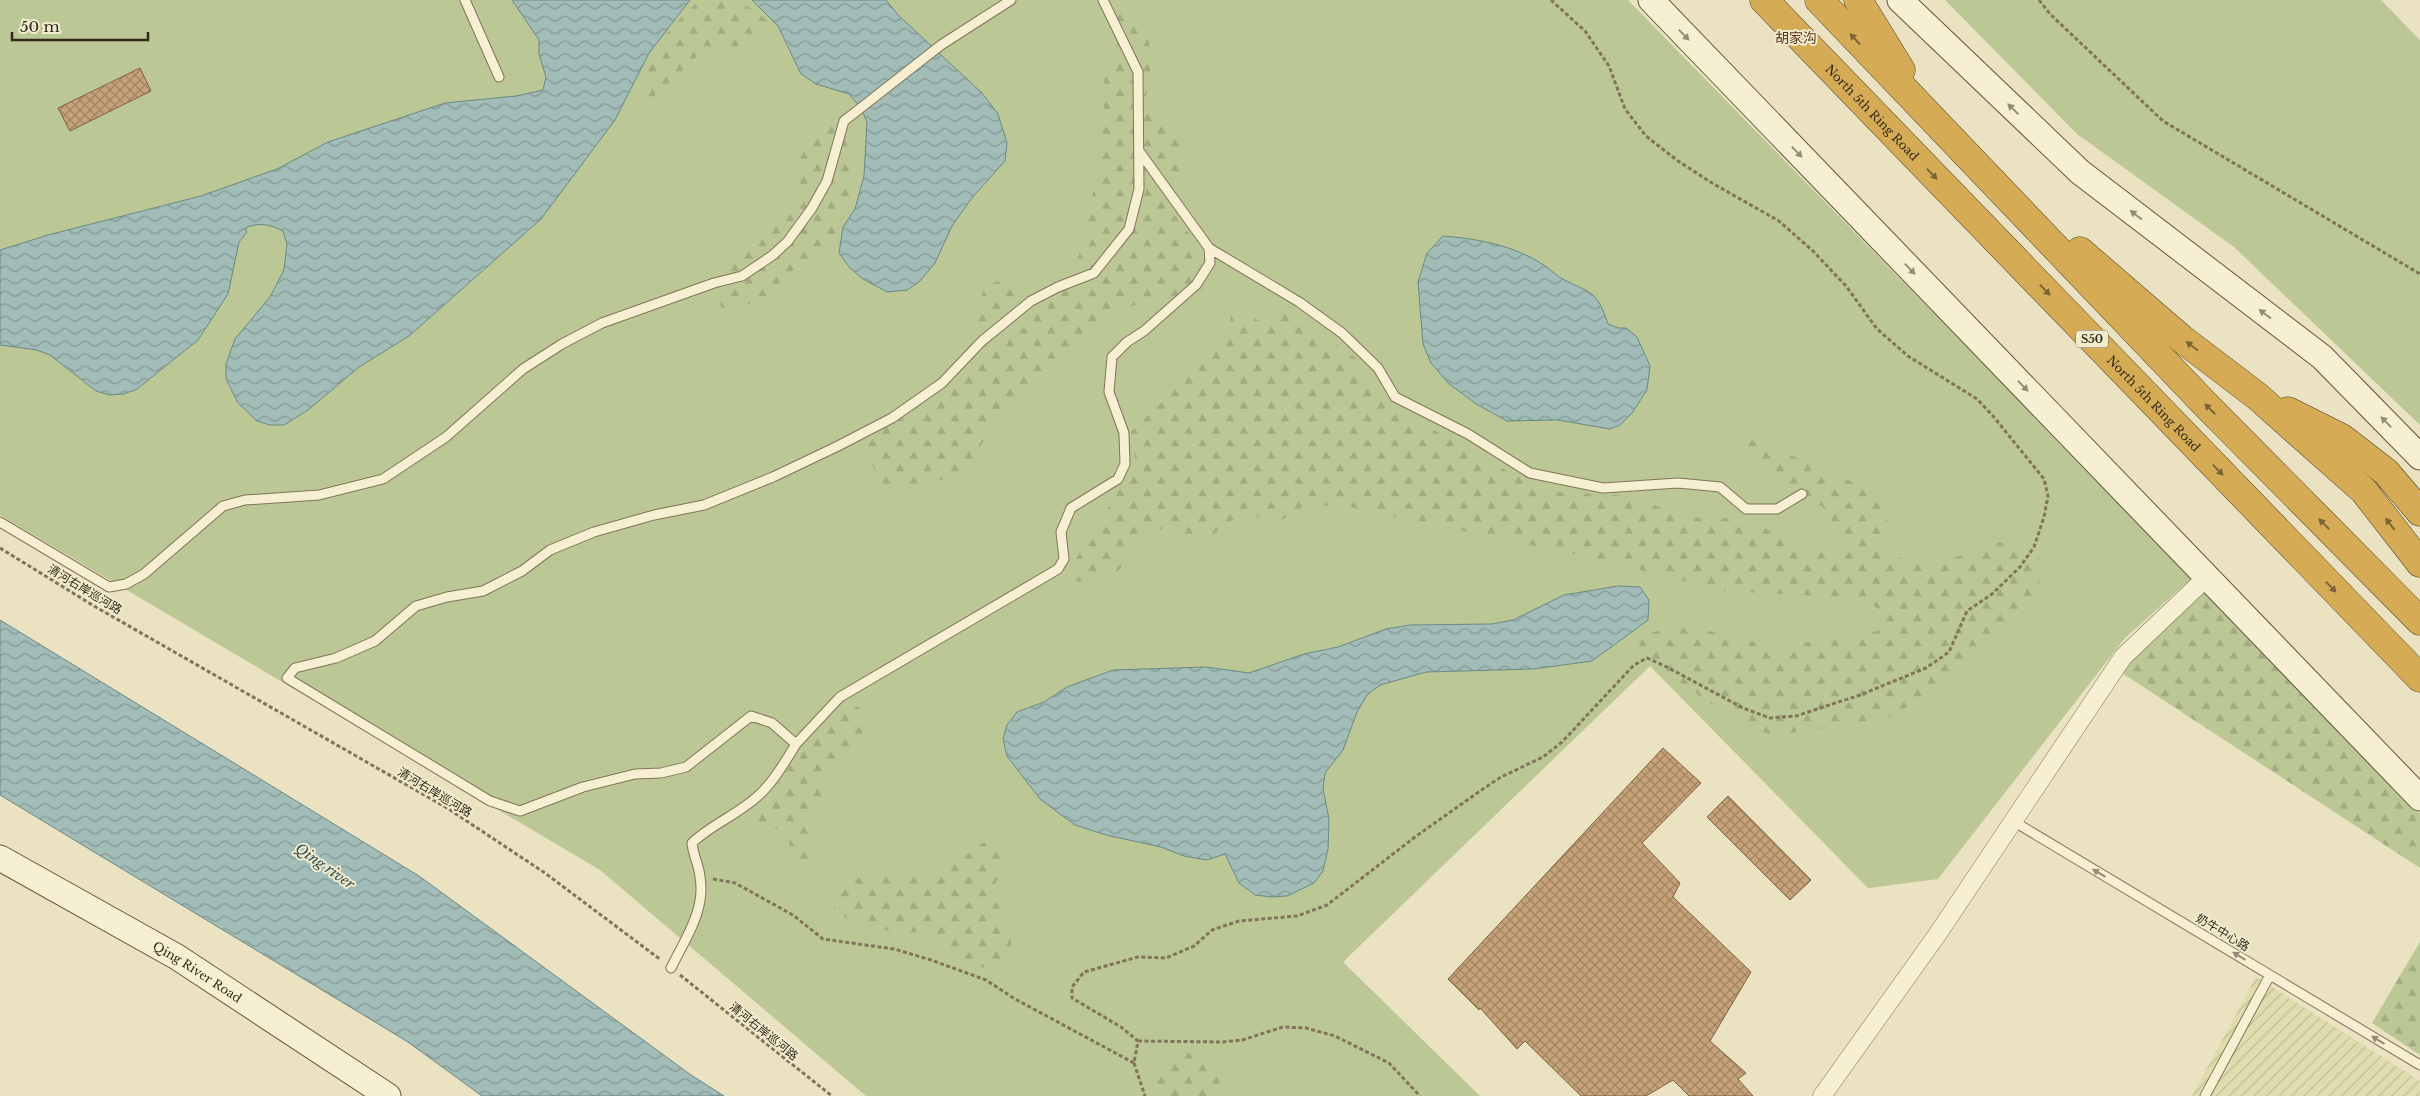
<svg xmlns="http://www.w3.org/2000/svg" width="2420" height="1096" font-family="'Libre Baskerville','Noto Sans SC',serif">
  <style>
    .farmland { fill: url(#farmland-furrows) }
    .green { fill: #bbc795 }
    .forest { fill: url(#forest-firs) }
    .water { fill: url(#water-waves); stroke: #6a8985 }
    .building { fill: url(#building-cross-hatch); stroke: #7f6141 }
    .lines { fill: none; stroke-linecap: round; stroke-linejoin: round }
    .lane-casing { stroke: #827359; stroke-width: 11 }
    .street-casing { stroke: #827359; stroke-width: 19 }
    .secondary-casing { stroke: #63553c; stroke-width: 27 }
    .highway-casing { stroke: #4f412d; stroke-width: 29 }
    .path { stroke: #827359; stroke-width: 3; stroke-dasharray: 4 2.5; stroke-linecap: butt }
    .lane { stroke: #f6efd2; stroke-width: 9 }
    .street { stroke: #f6efd2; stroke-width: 18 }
    .secondary { stroke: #f6efd2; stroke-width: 25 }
    .highway { stroke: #d5ac55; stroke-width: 28 }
    .oneway { fill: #948c78 }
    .oneway2 { fill: #7b6436 }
    .labels { text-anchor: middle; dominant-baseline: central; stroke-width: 4; stroke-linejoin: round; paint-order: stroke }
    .shield { fill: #f2ecce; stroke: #6c6452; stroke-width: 1 }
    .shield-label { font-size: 11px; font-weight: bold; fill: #322a1d }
    .street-label { font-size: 12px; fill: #322a1d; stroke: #f2ecce }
    .neighbourhood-label { font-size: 14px; fill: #5c331f; stroke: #f2ecce }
    .water-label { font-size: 14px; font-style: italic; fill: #2d4f51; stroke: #f2ecce }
  </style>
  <defs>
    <pattern id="farmland-furrows" width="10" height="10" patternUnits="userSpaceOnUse" patternTransform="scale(1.25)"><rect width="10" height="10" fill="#dfddae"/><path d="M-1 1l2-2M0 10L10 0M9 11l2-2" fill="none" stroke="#c0be95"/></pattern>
    <pattern id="forest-firs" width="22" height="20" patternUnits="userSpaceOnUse" patternTransform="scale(1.25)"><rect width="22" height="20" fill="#bbc795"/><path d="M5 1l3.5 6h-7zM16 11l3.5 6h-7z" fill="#a1ab80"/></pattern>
    <pattern id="water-waves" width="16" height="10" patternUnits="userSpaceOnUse" patternTransform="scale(1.25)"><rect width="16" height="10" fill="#a2bcb8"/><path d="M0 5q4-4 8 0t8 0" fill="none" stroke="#859995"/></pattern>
    <pattern id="building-cross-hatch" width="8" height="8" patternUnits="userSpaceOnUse" patternTransform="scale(1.25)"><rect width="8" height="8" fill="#c6a278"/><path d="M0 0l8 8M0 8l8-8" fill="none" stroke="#a18462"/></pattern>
  </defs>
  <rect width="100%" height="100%" fill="#eae2c0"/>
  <!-- farmland -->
  <path class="farmland" d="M2256,977L2420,1081V1096H2192Z"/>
  <!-- green -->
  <path class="green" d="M0,0H1628L2192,578L2125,638L1938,879L1868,888L1650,666L1343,962L1480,1096H866L600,870L0,515Z
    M1945,0H2381L2420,40V425L2234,247L2077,134Z"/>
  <!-- forest -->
  <path class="forest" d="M700,0C733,0 746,0 769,23L765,32L738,46L696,57L671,82L656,91L652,114C646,109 645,104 643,97C634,61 675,22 700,0Z
    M1098,0H1125V14L1149,41L1150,75L1145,101L1179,137L1181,175L1173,187H1152L1194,240L1204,290L1106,312L1064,352L1029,395L993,426L963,474L888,493L864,451L871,426L945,372L976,335L983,290L997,281L1016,289L1027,306L1071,283C1091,214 1106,142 1104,71L1119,57L1104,9Z
    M834,121C868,163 851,230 810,262C804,267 796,268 790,272C783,277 778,286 771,292C757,305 740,307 721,308L719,291L722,273L733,253L755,239L792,208L798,163L809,139Z
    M1234,306L1261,322L1285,309L1356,358L1364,381L1387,404L1543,491L1634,496L1673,513L1711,520L1740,516L1811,551L1843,548L1838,532L1823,507L1756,467L1741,448L1752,435L1771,448L1837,473L1885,502L1888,524L1870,546L1928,568L1996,542L2022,545L2047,564L2026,610L1950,682L1882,721L1772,735L1742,725L1668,674L1638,650L1641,636L1667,628L1700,629L1776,647L1878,631L1890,615L1859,598L1723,591L1601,560L1350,507L1307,504L1277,523L1249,514L1225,523L1209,539L1193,542L1185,550L1177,530L1165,527L1143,540L1115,575L1083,582L1072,581L1073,563L1136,464L1131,432L1224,342Z
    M2211,590L2420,813V868L2122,673L2130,661L2201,592Z
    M847,702L860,708L865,726L859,744L833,767L828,778L825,792L812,814V851L808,871L800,872L788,857L791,826L768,830L754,818L812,734Z
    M993,837L1008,853L1002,873L991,890C998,907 1013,927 1011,946C1011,952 1006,959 1003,964L986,969L969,961L920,932L895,933L851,921L834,910L835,892L845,880C860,879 874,875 889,873C904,872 918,878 932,882C953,867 970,849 993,837Z
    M2420,942V1055L2372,1023Z
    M1182,1051L1200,1056L1222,1081V1096H1154C1155,1070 1160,1064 1182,1051Z"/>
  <!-- water -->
  <path class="water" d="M512,0H690L649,53L615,120L541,219L409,336L359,367L308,410L284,425H270L257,421L238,403L226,379V364L235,339L270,297L284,270L287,244L283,231C269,224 260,222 245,228L247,232L239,242L228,294L198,340L137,389L124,394L109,395L96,391L50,355L37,350L0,345V250L48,235L201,196L277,169L328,142L445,103L516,96L543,90L546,77L539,54V40Z
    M752,0H886L898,15L982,93L998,114L1007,143L1005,161L971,199L952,226L935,263L919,282L907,290L887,292L863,279L850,268L839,253L843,227L855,209L864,176L867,122L861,108L849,94L816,84L801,74L778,26Z
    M1443,236C1478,239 1508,244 1539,262C1547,266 1553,273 1561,278C1590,294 1596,288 1608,324L1618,328H1626L1637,337L1650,366L1647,390L1632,413L1620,425L1610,429L1558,420L1507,421L1478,405L1449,384L1431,363L1423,344L1418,282L1427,253Z
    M1618,586L1640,587L1649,600L1648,620L1592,661L1533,669L1426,672L1380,685L1367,695L1357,712L1343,750L1325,773L1323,789L1329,819L1328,849L1323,871L1314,883L1287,896L1272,897L1255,895L1239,883L1225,854L1207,860L1184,856L1161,847L1106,835L1075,825L1040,799L1007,756L1003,739L1007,725L1017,712L1044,702L1067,687L1113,670L1206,667L1249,673L1304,654L1338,647L1386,629L1410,625L1492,624L1513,620L1564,595Z
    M0,620L419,876L691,1075L724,1096H482L408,1042L0,795Z"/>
  <!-- building -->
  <path class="building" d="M140,68L151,91L70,131L58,108Z
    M1663,748L1701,783L1642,843L1680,883L1673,897L1751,972L1710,1041L1746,1073L1738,1079L1753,1096H1689L1673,1080L1646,1096H1581L1525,1041L1517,1049L1480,1008L1479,1010L1448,979Z
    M1728,796L1811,880L1790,900L1707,817Z"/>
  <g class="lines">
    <!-- lane casing -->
    <g class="lane-casing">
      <path id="lane" d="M465,0L499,77
        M1209,248L1299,302L1342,333L1378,368L1395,397L1468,434L1530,473L1603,488L1678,483L1720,487L1746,509H1777L1802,494
        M0,522L109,587L126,584L144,574L223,506L245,500L319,495L383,479L446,437L523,369L562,344L602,323L714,283L742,276L773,255L788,241L812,208L827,181L844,121L941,45L1011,0
        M796,744L840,697L1058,569L1064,559L1061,532L1071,508L1118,479L1125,464L1124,433L1109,392L1112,357L1127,342L1144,331L1196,285L1210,263L1209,248L1139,151
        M2013,821L2420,1065
        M671,968C685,939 706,910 700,877C699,865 693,855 692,843C712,824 739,814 759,795C774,781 785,762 796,744L772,723L751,716L686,767L661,773L635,774L583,787L520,811L490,801L287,678L295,668L336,658L375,641L416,606L447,597L483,591L522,571L550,550L594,532L654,515L704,505L773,477L838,446L892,418L942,383L982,341L1031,301L1058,287L1094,273L1129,229L1139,189L1138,72L1103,0
        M2205,1096L2270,975"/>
    </g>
    <!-- street casing -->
    <g class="street-casing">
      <path id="street" d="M1822,1096L1937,935L2123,657L2207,577"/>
    </g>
    <!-- secondary casing -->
    <g class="secondary-casing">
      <g id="secondary">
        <path d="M1651,0L2420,798"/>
        <path d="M1900,0L2080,172L2322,357L2420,457"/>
        <path id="s1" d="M0,858L177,957L388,1096"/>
      </g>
    </g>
    <!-- highway casing -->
    <g class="highway-casing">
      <g id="highway">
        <path id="s2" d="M1764,0L2420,678"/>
        <path d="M1819,0L2205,404L2420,621"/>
        <path d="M1858,0L1901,70"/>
        <path d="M2080,251L2182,339L2257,396L2364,491L2420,563"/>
        <path d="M2288,411L2342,438L2386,472L2420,512"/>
      </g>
    </g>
    <!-- path -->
    <path class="path" d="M2039,0L2050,14L2163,121L2420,274
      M0,548L94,606L447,808L545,873L661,960
      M713,879L735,883L793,915L823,939L894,949L931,960L986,980L1015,999L1134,1063L1138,1041L1121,1027L1072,998V987L1084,972L1138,957L1166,958L1194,946L1212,930L1239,921L1297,916L1327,905L1415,837L1480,791L1501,777L1543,757L1562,742L1634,665L1647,658L1667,667L1743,708L1770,718L1796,716L1860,695L1926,668L1949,652L1967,611L1992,594L2020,567L2034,547L2044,517L2048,496L2044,479L1993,416L1977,399L1908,356L1877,329L1846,286L1813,251L1779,221L1712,183L1678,161L1646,136L1625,109L1609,66L1585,31L1551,0
      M680,975L832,1096
      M1138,1041L1222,1042L1242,1040L1283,1027L1306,1028L1335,1036L1389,1063L1420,1096
      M1134,1063L1145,1096"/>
    <!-- lane -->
    <use href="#lane" class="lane"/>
    <!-- street -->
    <use href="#street" class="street"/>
    <!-- secondary -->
    <use href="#secondary" class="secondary"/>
    <!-- highway -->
    <use href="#highway" class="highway"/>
  </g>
  <!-- one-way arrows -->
  <defs><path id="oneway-solid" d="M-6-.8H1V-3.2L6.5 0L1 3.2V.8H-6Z" transform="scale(1.25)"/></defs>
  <g class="oneway">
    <use href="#oneway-solid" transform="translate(1684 35) rotate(46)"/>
    <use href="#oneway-solid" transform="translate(2013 109) rotate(-136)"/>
    <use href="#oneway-solid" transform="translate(1797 152) rotate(46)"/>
    <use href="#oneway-solid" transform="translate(2136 215) rotate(-143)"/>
    <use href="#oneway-solid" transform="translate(1910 269) rotate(46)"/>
    <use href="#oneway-solid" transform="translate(2265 314) rotate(-143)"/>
    <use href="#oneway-solid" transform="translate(2023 386) rotate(46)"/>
    <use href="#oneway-solid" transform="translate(2386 422) rotate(-134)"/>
    <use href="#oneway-solid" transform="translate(2099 873) rotate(-149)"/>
    <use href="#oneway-solid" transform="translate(2239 956) rotate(-149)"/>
    <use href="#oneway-solid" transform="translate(2378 1040) rotate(-149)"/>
  </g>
  <g class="oneway2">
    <use href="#oneway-solid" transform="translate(1855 39) rotate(-133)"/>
    <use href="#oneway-solid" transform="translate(1932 174) rotate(46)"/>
    <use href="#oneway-solid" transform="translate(2045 290) rotate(46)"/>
    <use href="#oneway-solid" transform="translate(2192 346) rotate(-143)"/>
    <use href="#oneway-solid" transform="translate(2210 409) rotate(-135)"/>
    <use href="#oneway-solid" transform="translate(2218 470) rotate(46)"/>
    <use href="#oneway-solid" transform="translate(2324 524) rotate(-135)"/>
    <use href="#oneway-solid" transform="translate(2390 524) rotate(-128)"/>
    <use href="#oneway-solid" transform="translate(2331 587) rotate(46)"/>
  </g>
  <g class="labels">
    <!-- shield labels -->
    <rect class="shield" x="2076" y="330.5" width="32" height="17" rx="4"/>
    <g class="shield-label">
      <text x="2092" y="339">S50</text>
    </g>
    <!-- street labels -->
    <g class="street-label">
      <text stroke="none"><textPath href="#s2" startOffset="156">North 5th Ring Road</textPath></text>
      <text stroke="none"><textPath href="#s2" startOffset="561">North 5th Ring Road</textPath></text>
      <text transform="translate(85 589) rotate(31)">清河右岸巡河路</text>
      <text transform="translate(435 792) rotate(31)">清河右岸巡河路</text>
      <text transform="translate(2223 932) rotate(31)">奶牛中心路</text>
      <text stroke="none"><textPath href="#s1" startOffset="228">Qing River Road</textPath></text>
      <text transform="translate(764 1031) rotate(39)">清河右岸巡河路</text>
    </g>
    <!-- neighbourhood labels -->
    <g class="neighbourhood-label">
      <text x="1796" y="38">胡家沟</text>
    </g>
    <!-- water labels -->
    <g class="water-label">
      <text transform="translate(325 866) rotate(35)">Qing river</text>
    </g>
  </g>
  <!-- scale -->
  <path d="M12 32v8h136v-8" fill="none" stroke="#322a1d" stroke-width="2.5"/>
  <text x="20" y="32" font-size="15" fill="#322a1d" stroke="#f2ecce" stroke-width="4" paint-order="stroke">50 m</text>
</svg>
